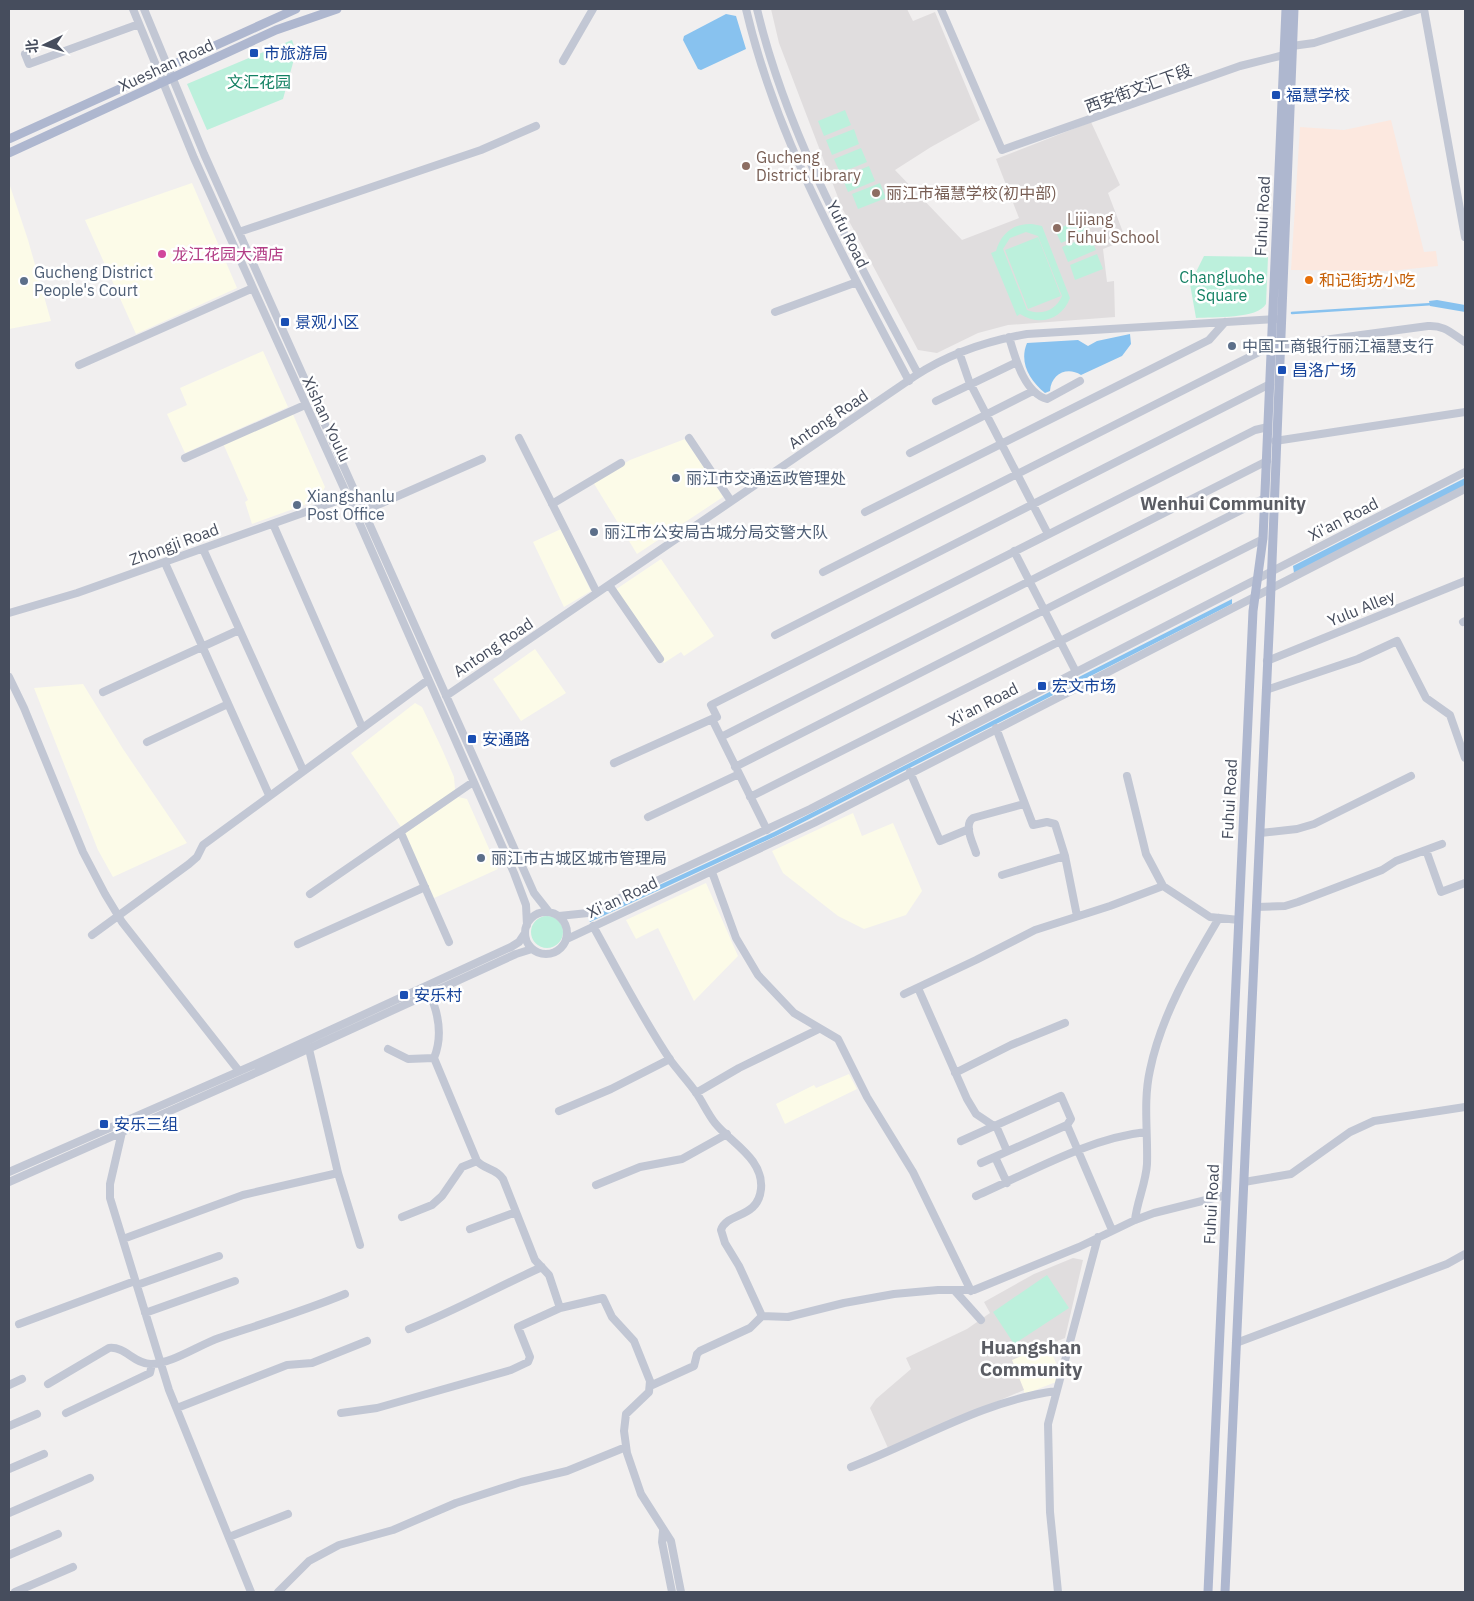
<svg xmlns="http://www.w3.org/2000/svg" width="1474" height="1601" font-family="'IBM Plex Sans','Noto Sans SC',sans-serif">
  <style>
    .commercial { fill: #fcfbe8 }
    .education { fill: #e0ddde }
    .medical { fill: #fce8df }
    .green { fill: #bcf0dc; fill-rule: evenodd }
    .water { fill: #88c2ef }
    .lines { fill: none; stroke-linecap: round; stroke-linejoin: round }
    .stream { stroke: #88c2ef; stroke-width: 2.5 }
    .minor { stroke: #c2c7d4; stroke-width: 8 }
    .major { stroke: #aeb7cf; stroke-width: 9 }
    .transit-dot { fill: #1a4fb4; stroke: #fff; stroke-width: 2 }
    .education-dot { fill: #8d6e63; stroke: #fff; stroke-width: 2 }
    .hotel-dot { fill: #d1479c; stroke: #fff; stroke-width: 2 }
    .food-dot { fill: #e8710a; stroke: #fff; stroke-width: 2 }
    .service-dot { fill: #5c6f8a; stroke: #fff; stroke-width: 2 }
    .labels { text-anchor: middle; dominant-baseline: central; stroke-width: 5; stroke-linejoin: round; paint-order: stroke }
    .transit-label { font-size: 16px; fill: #164399; stroke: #fff; text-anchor: start }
    .street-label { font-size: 16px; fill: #464d5d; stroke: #fff }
    .park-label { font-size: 16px; fill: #148163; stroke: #fff }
    .education-label { font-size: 16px; fill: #785e54; stroke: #fff; text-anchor: start }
    .hotel-label { font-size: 16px; fill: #b23c85; stroke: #fff; text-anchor: start }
    .service-label { font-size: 16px; fill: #4e5e75; stroke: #fff; text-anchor: start }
    .food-label { font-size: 16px; fill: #c56008; stroke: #fff; text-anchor: start }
    .neighbourhood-label { font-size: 18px; font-weight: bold; fill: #5b5d64; stroke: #fff }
    .quarter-label { font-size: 19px; font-weight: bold; fill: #5b5d64; stroke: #fff }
  </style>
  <rect width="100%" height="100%" fill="#f1efef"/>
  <!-- commercial -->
  <path class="commercial" d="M9,183L28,240L51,321L9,329Z
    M192,183L237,288L136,334L85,220Z
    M263,351L288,407L185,453L167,414L187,405L180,388Z
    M291,410L325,487L318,500L252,524L245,502L248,500L222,441Z
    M685,439L723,497L637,554L593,482L630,460Z
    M561,529L591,591L564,607L533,542Z
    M661,559L714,636L684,656L681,652L664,663L615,590Z
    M535,649L566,693L521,721L493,679Z
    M83,684L123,749L187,843L113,877L98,850L34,688Z
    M415,703L422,707L442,749L454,777L455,789L454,793L401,827L351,753Z
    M458,797L467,799L498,869L432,899L404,834Z
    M853,813L862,836L893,823L922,891L906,915L864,929L838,916L783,873L772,851Z
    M706,883L738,956L694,1001L658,928L636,939L626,920Z
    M849,1074L857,1089L785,1124L776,1104L814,1085L816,1088Z
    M1048,1344L1059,1370L1056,1382L1025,1394L1011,1359Z"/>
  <!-- education -->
  <path class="education" d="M771,9H907L913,21L935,12L980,120L931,147L895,170L962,240L1019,218L996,159L1091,122L1120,185L1108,193L1126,240L1103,249L1107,282L1114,281L1115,317L1008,325L978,333L937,353L918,350L842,208L779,43Z
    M1073,1258L1083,1260L1065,1338L1012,1360L1024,1390L888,1448L870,1408L876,1399L911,1369L906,1358L967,1329L990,1313L984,1302L1034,1274Z"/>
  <!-- medical -->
  <path class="medical" d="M1391,120L1424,252L1436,251L1438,266L1390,271L1291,270L1300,127L1344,130Z"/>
  <!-- green -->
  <path class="green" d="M292,40L296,52L283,99L207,130L187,84Z
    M845,110L851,125L824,136L818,121Z
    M854,129L859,144L832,155L826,140Z
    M861,148L867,162L840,173L834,159Z
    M869,166L875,181L848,192L842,177Z
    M880,183L886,198L858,209L852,194Z
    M1083,218L1088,232L1061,243L1055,230Z
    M1032,224L1042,226L1070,298C1062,319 1040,327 1020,314L1017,316L991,253L996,251C1001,233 1014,223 1032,224ZM1026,232L1038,236L1062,296C1056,310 1042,316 1027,310L1003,249L1010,238Z
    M1090,236L1096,250L1068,262L1062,247Z
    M1038,237L1061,296L1028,309L1005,250Z
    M1097,254L1103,269L1075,280L1070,265Z
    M1204,256L1268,257L1266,304C1258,319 1213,317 1196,318L1190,284Z
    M531 932a16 16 0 1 1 32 0a16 16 0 1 1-32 0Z
    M1047,1275L1069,1308L1014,1344L993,1312Z"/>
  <!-- water -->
  <path class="water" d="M726,14L736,16L746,49L701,70L698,69L683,40L684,36Z
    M1437,300L1465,305V312L1430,306L1429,301Z
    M1130,334L1131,344L1122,356L1081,375C1067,366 1051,374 1050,391L1045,393C1029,380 1019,362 1027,343L1078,340L1088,346L1097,341Z
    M1465,478V486L1294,573L1293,566Z
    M1232,599V604L776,836L590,922L588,918L774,832Z"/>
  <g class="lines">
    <!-- stream -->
    <path class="stream" d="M1292,313L1433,304"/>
    <!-- minor -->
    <path class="minor" d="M133,9L194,158L348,497L514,873L526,905L527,925
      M144,9L204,154L499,814L534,893L549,912
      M746,9C777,142 846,261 909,381
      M757,9C788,139 856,257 918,374
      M941,9L1002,150L1240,66L1284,55
      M1424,9L1465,237
      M1292,46L1314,43L1420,9
      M25,54L29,64L139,24
      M563,61L593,9
      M239,232L481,150L536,126
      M775,312L857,282
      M1009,337C1015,357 1024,393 1047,399L1080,381
      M1279,346L1428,326C1445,325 1452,334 1465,342
      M959,352L969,381L1048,534
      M79,365L253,288
      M936,401L1017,362
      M519,438L597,593
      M689,438L731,501
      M1275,441L1465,412
      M910,453L1033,391
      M185,458L305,405
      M552,504L621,463
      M364,511L482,459
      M865,512L1209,340L1225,322
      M273,524L362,727
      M203,549L303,770
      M1014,551L1076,672
      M165,563L269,795
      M823,572L1271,346
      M609,585L660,659
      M9,613L77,593L348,497
      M1463,622L1465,621
      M775,635L1270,384
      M1267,661L1465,581
      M9,677L24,708L83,852L105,894L122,922L239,1071
      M1266,690L1358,659L1397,641L1426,698L1450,715L1465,758
      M103,692L239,630
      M446,696L915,376C950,353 986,341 1027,334L1276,319
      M996,728L1033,825L1047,822L1055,824L1065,856L1077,916
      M721,737L1267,461
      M147,742L228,704
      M614,763L712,719
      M735,767L1265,498
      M910,772L940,841L969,829
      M1127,776L1146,854L1163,886
      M750,797L1263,539
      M648,817L739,774
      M767,830L712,719L717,717L711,705L1255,430L1268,427
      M401,833L449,942
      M1260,833L1297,829L1314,824L1411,776
      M1426,850L1441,892L1465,883
      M976,853C973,843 963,825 973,818L1024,804
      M712,872L736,938L758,975L794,1013L838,1039L867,1097L913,1172L971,1291
      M1002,875L1065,856
      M310,894L473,782
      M1256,907L1285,906L1298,902L1382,870L1396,861L1442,844
      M525 933a21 21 0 1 1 42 0a21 21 0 1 1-42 0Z
      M559,916L588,913L810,809L1465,472
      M593,926C618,971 642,1018 671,1061C679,1072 689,1082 697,1094C703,1103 708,1114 715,1123C731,1143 764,1159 761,1189C758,1219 727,1212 721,1230L725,1243L739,1266L762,1316
      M92,935L189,864L197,857L203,845L428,680
      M567,939L814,823L1465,489
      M298,944L425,887
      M918,988L967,1099L976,1114L997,1128L1007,1151
      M428,990C438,1011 443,1036 434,1058L477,1161C485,1170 496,1168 503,1179L535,1260L549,1275L560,1308
      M904,994L976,960L1035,930L1110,906L1163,886L1210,917L1239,920
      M309,1049L338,1173L360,1245
      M388,1049L408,1059L434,1058
      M955,1073L1011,1045L1065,1023
      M696,1093L739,1068L819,1029
      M559,1111L611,1089L670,1059
      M122,1132L110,1184V1198L169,1390L251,1592
      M961,1141L1061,1096L1071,1119L1067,1125
      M995,1157L1007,1183
      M981,1163L1067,1125L1112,1230
      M9,1172L256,1064L511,947L519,942L525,933
      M9,1182L260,1071L516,954L532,949
      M1244,1182L1291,1174L1350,1132L1374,1121L1465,1107
      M596,1185L640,1167L682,1159L727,1134
      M976,1196C1029,1173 1089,1138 1146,1132
      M402,1217L432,1205L442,1196L462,1167L477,1161
      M1135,1220C1137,1201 1146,1183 1147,1164C1148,1132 1143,1101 1150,1070C1161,1016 1191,965 1219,918
      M470,1229L516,1212
      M123,1239L243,1195L338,1173
      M137,1285L219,1256
      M955,1291L981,1320
      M145,1313L235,1281
      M762,1316L788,1317L844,1303L894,1294L938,1290H974L1079,1247L1135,1220L1154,1213L1226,1195
      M19,1324L135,1281
      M409,1329C455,1311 497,1287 542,1267
      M1236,1343L1447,1264L1465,1254
      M48,1384L109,1348C125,1346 134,1364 151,1364C171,1364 199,1345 219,1338C261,1324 304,1311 345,1294
      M9,1385L22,1379
      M650,1386L694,1366L697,1354L700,1351L750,1328L762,1316
      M177,1408L287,1365L312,1363L367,1341
      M66,1413L150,1373L152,1364
      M341,1413L377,1408L511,1370L528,1362L530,1357L518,1327L560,1308L603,1298L612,1317L634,1341L650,1381L649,1392L626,1414L624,1431L627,1453L641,1494L671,1541L681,1592
      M9,1426L37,1414
      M851,1467C919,1441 982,1401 1056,1391
      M9,1469L44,1454
      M9,1513L90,1478
      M663,1531L662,1542L672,1592
      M229,1537L288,1514
      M9,1555L58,1534
      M15,1592L73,1567
      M278,1592L309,1561L339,1545L393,1530L456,1503L521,1482L567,1471L626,1447
      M1058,1592L1050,1512L1048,1424L1098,1237"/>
    <!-- major -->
    <path class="major" d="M9,139L296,9
      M9,153L276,30L337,9
      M1208,1592L1253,611L1263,538L1286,9
      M1225,1592L1270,612L1294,9"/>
  </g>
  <!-- markers -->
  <g class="transit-dot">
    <rect x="249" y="48" width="10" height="10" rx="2.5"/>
    <rect x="1271" y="90" width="10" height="10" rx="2.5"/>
    <rect x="280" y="317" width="10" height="10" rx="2.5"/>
    <rect x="1277" y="365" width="10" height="10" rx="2.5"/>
    <rect x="1037" y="681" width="10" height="10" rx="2.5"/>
    <rect x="467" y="734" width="10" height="10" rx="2.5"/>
    <rect x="399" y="990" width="10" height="10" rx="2.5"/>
    <rect x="99" y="1119" width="10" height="10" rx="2.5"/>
  </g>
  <g class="education-dot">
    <circle cx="746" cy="166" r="5"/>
    <circle cx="876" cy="193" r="5"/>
    <circle cx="1057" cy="228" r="5"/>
  </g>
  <circle class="hotel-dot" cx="162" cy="254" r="5"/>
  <circle class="food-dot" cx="1309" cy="280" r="5"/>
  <g class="service-dot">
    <circle cx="24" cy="281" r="5"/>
    <circle cx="1232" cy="346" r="5"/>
    <circle cx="676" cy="478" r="5"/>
    <circle cx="297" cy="505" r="5"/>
    <circle cx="594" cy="532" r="5"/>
    <circle cx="481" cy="858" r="5"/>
  </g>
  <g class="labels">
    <!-- transit labels -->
    <g class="transit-label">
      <text x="264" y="53">市旅游局</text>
      <text x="1286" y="95">福慧学校</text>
      <text x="295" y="322">景观小区</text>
      <text x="1292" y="370">昌洛广场</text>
      <text x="1052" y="686">宏文市场</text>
      <text x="482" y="739">安通路</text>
      <text x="414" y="995">安乐村</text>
      <text x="114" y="1124">安乐三组</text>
    </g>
    <!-- street labels -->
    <g class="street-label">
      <text transform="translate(166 65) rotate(-25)">Xueshan Road</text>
      <text transform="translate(1138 88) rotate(-20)">西安街文汇下段</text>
      <text transform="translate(1262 216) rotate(-87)">Fuhui Road</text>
      <text transform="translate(848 234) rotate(63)">Yufu Road</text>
      <text transform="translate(327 419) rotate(65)">Xishan Youlu</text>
      <text transform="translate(828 419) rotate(-34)">Antong Road</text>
      <text transform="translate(1343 519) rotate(-27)">Xi'an Road</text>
      <text transform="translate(174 544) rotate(-20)">Zhongji Road</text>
      <text transform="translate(1361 608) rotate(-22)">Yulu Alley</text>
      <text transform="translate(493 647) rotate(-34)">Antong Road</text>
      <text transform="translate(983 704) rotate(-27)">Xi'an Road</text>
      <text transform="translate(1229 799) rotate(-87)">Fuhui Road</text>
      <text transform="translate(622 897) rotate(-25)">Xi'an Road</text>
      <text transform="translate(1211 1204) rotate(-87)">Fuhui Road</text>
    </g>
    <!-- park labels -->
    <g class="park-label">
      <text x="259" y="82">文汇花园</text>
      <text x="1222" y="277">Changluohe<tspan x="1222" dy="18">Square</tspan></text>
    </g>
    <!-- education labels -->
    <g class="education-label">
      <text x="756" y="157">Gucheng<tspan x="756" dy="18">District Library</tspan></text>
      <text x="886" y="193">丽江市福慧学校(初中部)</text>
      <text x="1067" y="219">Lijiang<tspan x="1067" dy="18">Fuhui School</tspan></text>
    </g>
    <!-- hotel labels -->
    <g class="hotel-label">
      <text x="172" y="254">龙江花园大酒店</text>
    </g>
    <!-- service labels -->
    <g class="service-label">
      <text x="34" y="272">Gucheng District<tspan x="34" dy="18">People's Court</tspan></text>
      <text x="1242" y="346">中国工商银行丽江福慧支行</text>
      <text x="686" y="478">丽江市交通运政管理处</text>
      <text x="307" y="496">Xiangshanlu<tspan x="307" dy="18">Post Office</tspan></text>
      <text x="604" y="532">丽江市公安局古城分局交警大队</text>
      <text x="491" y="858">丽江市古城区城市管理局</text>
    </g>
    <!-- food labels -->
    <g class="food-label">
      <text x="1319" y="280">和记街坊小吃</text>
    </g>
    <!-- neighbourhood labels -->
    <g class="neighbourhood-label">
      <text x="1223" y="503">Wenhui Community</text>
    </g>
    <!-- quarter labels -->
    <g class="quarter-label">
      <text x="1031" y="1347">Huangshan<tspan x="1031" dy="22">Community</tspan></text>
    </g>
  </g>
  <!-- border -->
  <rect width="1474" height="1601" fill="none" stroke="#464d5d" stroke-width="20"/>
  <!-- north arrow -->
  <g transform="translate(45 45) rotate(265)" stroke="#ffffff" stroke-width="4" paint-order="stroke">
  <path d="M0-4L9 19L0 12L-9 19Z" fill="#464d5d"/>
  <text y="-8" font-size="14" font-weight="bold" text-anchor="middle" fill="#464d5d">北</text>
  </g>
</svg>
